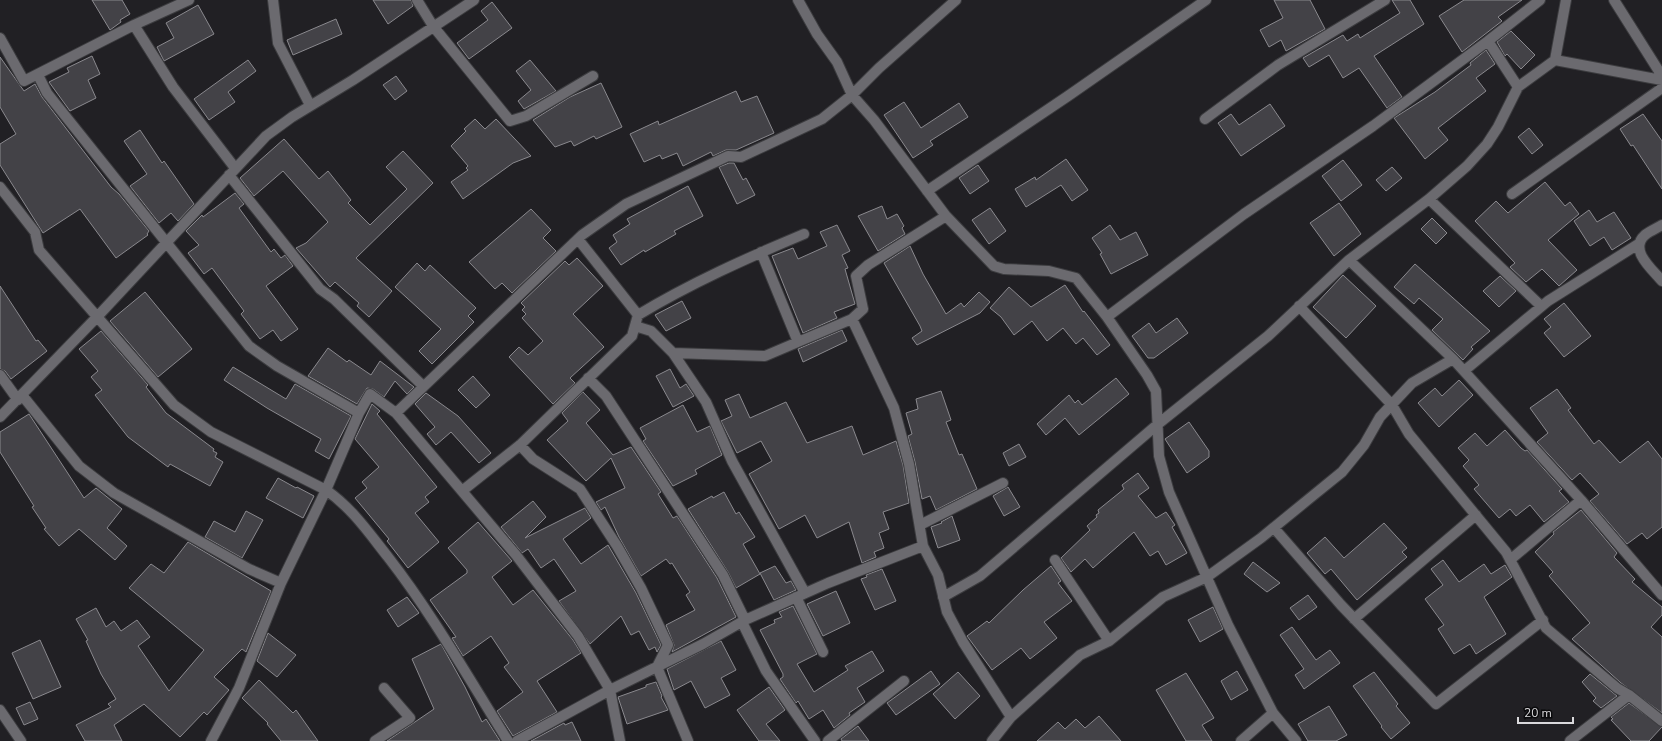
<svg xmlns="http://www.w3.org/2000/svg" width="1662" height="741" font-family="'Nunito Sans',sans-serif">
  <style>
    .building { fill: #434247; stroke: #8a898e }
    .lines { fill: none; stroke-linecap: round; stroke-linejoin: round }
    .minor-casing { stroke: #3c3c3f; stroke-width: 12 }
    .minor { stroke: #6b6a6f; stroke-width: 10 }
  </style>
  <rect width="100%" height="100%" fill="#212024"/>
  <!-- building -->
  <path class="building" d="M92,0H122L130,14L120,20L121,22L110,30Z
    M373,0H411L413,6L388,24Z
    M1274,0H1310L1325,29L1286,51L1281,40L1269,47L1260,30L1283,18Z
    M1392,0H1410L1424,24L1374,56L1402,97L1387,108L1359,68L1343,78L1329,55L1309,67L1303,58L1343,35L1347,41L1358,34L1360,38L1400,13Z
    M1464,0H1522L1498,17L1502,21L1462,52L1439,16Z
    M492,2L512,28L469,59L457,43L488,20L481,11Z
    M198,5L214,34L164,61L157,47L174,38L166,23Z
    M336,19L342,34L293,55L287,40Z
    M1511,31L1535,55L1521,69L1507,54L1505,56L1497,42Z
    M1486,50L1495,64L1476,78L1486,91L1438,128L1448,140L1425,159L1394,118L1435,92L1471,65L1470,63Z
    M92,56L100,74L88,80L96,98L70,111L49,82L69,72L67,68Z
    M0,57L24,91L35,84L42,97L111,187L119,194L149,231L147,234L148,235L116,258L80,209L43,233L0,165V144L16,134L0,107Z
    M248,60L256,71L228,92L235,102L209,120L194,99Z
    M530,60L556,91L524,109L518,101L531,90L516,71Z
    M396,76L407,91L395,100L383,85Z
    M601,83L622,127L596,139L594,136L574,146L571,141L555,147L533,120L570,97Z
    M736,91L741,102L757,96L774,133L736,150H726L713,156L711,152L683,166L677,153L662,159L660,155L644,162L630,134L658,121L659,125Z
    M904,102L921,128L959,103L968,117L930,141L933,145L913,158L884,115Z
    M1270,104L1285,126L1241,156L1218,123L1231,114L1239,125Z
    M1643,114L1662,141V189L1633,145L1631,146L1620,129Z
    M475,119L485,129L496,119L531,156L513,163L463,199L451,182L468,170L466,168L468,166L451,146L466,131L464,129Z
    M1529,128L1543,145L1532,154L1518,137Z
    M140,130L162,163L164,161L194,204L178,221L171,213L159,223L130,186L147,174L124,141Z
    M284,139L319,179L328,171L351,200L348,203L370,225L407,189L386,167L403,151L433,183L356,258L392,291L369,317L357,306L359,303L335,282L330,287L296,248L306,243L328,222L283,171L254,196L240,178Z
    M1066,159L1088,190L1072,201L1061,185L1026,207L1015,189L1035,177L1036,180Z
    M1343,160L1362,185L1341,201L1322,176Z
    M729,163H734L743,180L746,178L755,195L737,204L719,167Z
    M978,165L989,181L970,194L959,178Z
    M1392,167L1402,178L1386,191L1376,180Z
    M1545,182L1565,206L1570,202L1579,214L1548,240L1577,270L1559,286L1542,269L1526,282L1510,267L1515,263L1475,221L1496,201L1508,213Z
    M688,186L703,216L674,231L676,234L645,252L644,250L621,265L609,248L617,242L613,235L630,224L627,219Z
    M235,193L244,204L239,208L271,252L274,249L281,258L285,255L293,266L266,286L298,329L281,341L273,330L260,339L241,314L244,311L212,268L204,274L188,253L199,245L186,231L202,215L203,217Z
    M1339,203L1361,234L1334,256L1310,223Z
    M882,206L887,219L897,214L904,226L902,228L905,234L878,251L858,216Z
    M990,208L1006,231L989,244L972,220Z
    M531,209L551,230L543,238L556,251L512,293L502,283L495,289L469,262Z
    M1589,210L1597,222L1614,212L1631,238L1612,250L1604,237L1590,246L1574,221Z
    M1432,218L1447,233L1436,244L1421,229Z
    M837,225L850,251L842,255L848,268L845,269L855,304L834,312L837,318L803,333L772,256L793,248L798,259L827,246L820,232Z
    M1110,225L1120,240L1136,232L1148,255L1111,274L1100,254L1102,253L1092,238Z
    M910,246L923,274L946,314L961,303L964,307L979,292L990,302L980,313L917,345L912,338L922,331L920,326L884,263Z
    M577,258L603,286L573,314L604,347L570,378L575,383L553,404L509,357L519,347L528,355L543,341L522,318L526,314L522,310L525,307L521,303L565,261L569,265Z
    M417,263L425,271L430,265L476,308L468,316L474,322L432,364L419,351L441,329L395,287Z
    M1415,264L1490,331L1471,347L1473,349L1463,360L1432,330L1443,319L1419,298L1414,304L1394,287Z
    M1343,275L1376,306L1346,338L1313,307Z
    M1500,276L1516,291L1499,307L1483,291Z
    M1065,285L1083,312L1084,311L1110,345L1097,355L1083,338L1076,344L1063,328L1047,341L1032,321L1014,335L1001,317L990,308L1009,287L1031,307Z
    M0,286L36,341L38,340L47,351L11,379L5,371L0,369Z
    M145,292L192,349L158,377L110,321Z
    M682,301L691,318L666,331L655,315Z
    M1564,303L1591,336L1564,357L1544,333L1551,327L1544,319Z
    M1177,318L1188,333L1154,358H1148L1132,336L1149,323L1156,333Z
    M842,330L847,341L803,362L798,349Z
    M101,331L148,385L146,387L166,413L214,449L213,451L217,453L215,457L223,462L210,486L170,464L168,467L128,437L95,395L102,390L91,377L98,371L79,349Z
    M328,348L347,362L349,360L371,375L380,361L414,387L407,394L395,381L384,397L373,389L367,388L357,404L308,376Z
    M233,367L286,399L295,384L351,416L329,459L315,451L321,439L267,408L224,380Z
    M670,369L680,388L686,384L694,396L673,407L656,376Z
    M473,376L490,395L476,408L458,390Z
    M1116,378L1129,394L1079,435L1065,418L1046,435L1037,424L1069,395L1075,403L1078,400L1082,405Z
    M1459,380L1473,395L1439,427L1418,403L1435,388L1442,396Z
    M1557,389L1571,408L1568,410L1594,444L1599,440L1620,463L1648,441L1662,459V527L1647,539L1642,533L1627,544L1590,501L1599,494L1580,473L1572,480L1537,442L1548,433L1530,408Z
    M941,391L951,420L946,422L959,455L962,454L977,489L936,510L930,496L922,499L915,462L908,436L912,434L906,413L918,409L916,399Z
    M583,392L600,410L586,423L613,455L631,447L661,492L658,494L673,518L677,516L717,578L736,617L672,652L674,645L666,625L695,610L686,595L690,592L672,563L670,564L666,559L641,576L619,537L605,507L601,510L596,502L625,488L611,458L586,481L547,440L568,421L562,413Z
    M426,393L458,416L491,453L479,463L451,432L436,445L427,434L435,427L415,404Z
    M739,394L750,418L786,402L807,443L852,426L863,455L896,441L903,465L909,503L883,512L889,529L879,533L884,548L874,552L876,557L862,563L849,522L817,538L805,515L779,529L749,474L772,461L761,441L737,453L721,421L732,416L725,400Z
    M372,404L380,411L377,414L437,487L425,497L429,502L415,513L439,542L408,568L387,541L389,539L355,498L367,488L362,482L379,467L355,439Z
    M683,405L697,432L710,426L722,455L695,470L697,474L673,486L643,441L646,439L640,428Z
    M29,414L84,498L96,488L122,509L107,528L127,546L115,560L79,529L59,546L44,529L46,528L32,507L34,506L0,452V432Z
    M1189,422L1209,451V457L1187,473L1165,439Z
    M1505,430L1521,448L1525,451L1527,450L1562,489L1559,491L1569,502L1544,522L1530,505L1516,516L1510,509L1499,518L1474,489L1479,485L1463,466L1469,460L1458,448L1475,433L1487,446Z
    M1019,444L1026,457L1009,466L1003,453Z
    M1138,473L1149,488L1138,496L1156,518L1166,512L1175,525L1172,527L1187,553L1166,565L1158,551L1150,556L1134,532L1093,568L1085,559L1071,572L1061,558L1090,530L1087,526L1097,517L1096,515L1099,513L1098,510L1124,489L1122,485Z
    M278,478L296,488L297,487L314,496L303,518L266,498Z
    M1008,487L1020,507L1004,516L993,496Z
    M724,492L736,514L739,512L755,537L743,544L760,574L736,588L728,572L688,509L712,496L713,498Z
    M533,501L546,517L525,538L585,508L591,518L563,539L581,564L608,545L636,593L661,645L657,652L655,647L649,650L639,631L631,635L621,616L590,644L559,601L576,591L554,559L541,568L528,549L522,553L501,527Z
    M1581,510L1617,553L1614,557L1635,579L1632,582L1662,607V615L1651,627L1662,637V713L1621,683L1572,639L1590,623L1549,576L1553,572L1535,552L1554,534L1553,532Z
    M246,511L263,520L242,558L205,537L214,521L235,532Z
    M952,516L960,540L938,548L931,527L942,523L941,522Z
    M478,522L512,561L492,577L513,605L533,590L573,640L581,653L537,681L557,712L513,736L497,711L523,692L504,667L509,663L491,636L463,656L452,638L456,637L430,600L467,573V570L448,548Z
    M1384,523L1407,548L1402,552L1407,557L1357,600L1331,569L1325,574L1307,553L1325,537L1344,558Z
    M188,542L271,591L246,652L242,649L214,677L229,690L207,715L204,712L180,737L144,704L114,725L122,741H85L76,725L111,707L108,704L116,699L101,674L86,641L88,640L76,619L96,608L106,627L114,621L121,631L137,620L150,637L138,646L169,691L204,650L129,588L151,564L164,573Z
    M1443,560L1459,582L1484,564L1491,574L1505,565L1512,577L1484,597L1506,634L1476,654L1470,644L1454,654L1438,629L1444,625L1425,599L1443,585L1431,569Z
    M1253,562L1280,583L1267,592L1244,574Z
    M775,566L786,583L791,581L796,590L774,600L760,573Z
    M1051,566L1061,581L1058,583L1072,601L1044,622L1057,638L1030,659L1021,648L992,670L967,636L987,621L989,623L1023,590Z
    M882,569L896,601L875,610L861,579L867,577L866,575Z
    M836,591L850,623L823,636L807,604Z
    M1308,595L1317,607L1299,620L1290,608Z
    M407,597L419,613L398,627L387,610Z
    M793,606L817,654L797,664L814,692L848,670L845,666L872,651L884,671L857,688L865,702L849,713L850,715L834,728L823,710L809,719L798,701L796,703L780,679L783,677V674L760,630L775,623L774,620L782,617L779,612Z
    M1213,607L1223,629L1200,642L1188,620Z
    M1292,627L1316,660L1330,650L1340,663L1304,689L1295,675L1304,669L1280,635Z
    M268,633L296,655L277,677L257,661Z
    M40,640L61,687L33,699L12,653Z
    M721,641L736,670L721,678L730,695L705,708L691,681L674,690L667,669Z
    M441,644L465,687L482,722L486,719L500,741H387L434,709L412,659Z
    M931,671L940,684L896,715L887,703Z
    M1237,671L1248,690L1231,700L1221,681Z
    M958,672L980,696L955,719L933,694Z
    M1374,672L1398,704L1396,706L1410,723L1391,739L1381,727L1382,726L1353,686Z
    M1186,673L1214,718L1202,725L1212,741H1186L1156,690Z
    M1590,674L1617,696L1601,708L1593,701L1596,698L1582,682Z
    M259,680L293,713L296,710L318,741H281L267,724L268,723L242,698Z
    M656,682L662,696L661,697L668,710L627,724L618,697L646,687V685Z
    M769,687L785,710L766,724L780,741H759L737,710Z
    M30,702L38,719L24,725L16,708Z
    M1629,703L1662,727L1649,741H1631L1611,720L1613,719L1611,717Z
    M1329,706L1347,735L1336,741H1308L1298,724Z
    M1099,716L1121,741H1037L1058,722L1065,729L1076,719L1085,728Z
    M572,722L581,741H531L564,723L565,725Z
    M858,726L869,741H842L841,739Z"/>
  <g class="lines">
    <!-- minor casing -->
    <g class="minor-casing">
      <path id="minor" d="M273,0L278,43L310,105
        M417,0L433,26L510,121L526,116L593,76
        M798,0L817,34L837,62L852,95L874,120L946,216L994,266L1004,269L1049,271L1076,278L1107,317L1147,375L1156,391L1159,456L1169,492L1228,625L1273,713L1296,741
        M1614,0L1662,76
        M134,25L173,87L235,168
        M0,38L24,81L134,25L189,0
        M1555,60L1662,80
        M38,75L47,93L249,346L277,366L359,413
        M1518,87L1555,60L1566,0
        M1205,119L1278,65L1385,0
        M229,175L320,289L334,299L423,386
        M0,187L35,232L39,250L174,405L211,432L326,490C352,508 369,533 388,557C433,615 469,679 508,741
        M927,191L1068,96L1206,0
        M1512,194L1662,88
        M1429,199L1541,306
        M1662,225C1657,228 1650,231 1645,235C1628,250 1653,270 1662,281
        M761,252L798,342
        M1299,306L1392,405L1409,434L1506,552L1546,628L1617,688L1629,695L1662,721
        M638,315C691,283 747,258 804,234
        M1107,317L1244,214L1373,126L1488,41L1540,0
        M852,319L894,408L909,464L923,546L938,575L947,612L963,642L1011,717
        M635,326L651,331L673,353L706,402L732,461L805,593
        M673,353L765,356L852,319L863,309L856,276L868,265L946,216
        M1453,359L1581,500L1662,595
        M1464,371L1548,301L1640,243
        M0,375L18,400
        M588,378L606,396L723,575L745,620
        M22,395L79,466L114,493L249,569L281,583
        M396,413L582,235L626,204L728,156L741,157L822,119L852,95L879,68L956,0
        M0,417L97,317L266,136L292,117L353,80L474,0
        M520,445L533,459L580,489L617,546L641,588L668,645L657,667L688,741
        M462,491L520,445L632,336L638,315L578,239
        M920,525L1003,483
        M1274,528L1341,605L1436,704L1543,620
        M1055,560L1109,641
        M1510,560L1581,500
        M796,597L823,652
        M943,597L980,576L1158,424L1268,336L1349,260L1429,199L1467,166L1487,144L1498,127L1518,87L1488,41
        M1354,619L1476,515
        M742,622L766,671L815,741
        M0,710L21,741
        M211,741L239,688L281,583L326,490L359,413L370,394L396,413L516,555L578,636L610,690L620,741
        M375,741L410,718L384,688
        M517,741L610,690L703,644L745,620L828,583L923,546
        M828,741L904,681
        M992,741L1011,717L1080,655L1109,641L1163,597L1207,577L1261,538L1310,498L1342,472L1364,445L1380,417L1412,383L1453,359L1349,260
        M1241,741L1273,713
        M1570,741L1629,695"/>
    </g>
    <!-- minor -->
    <use href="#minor" class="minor"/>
  </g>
  <!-- scale -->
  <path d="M1518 717v6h55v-6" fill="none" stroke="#dad9dc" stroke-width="2"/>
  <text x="1524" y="717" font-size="12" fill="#dad9dc" stroke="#0a0a0c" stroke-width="3" paint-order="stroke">20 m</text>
</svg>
